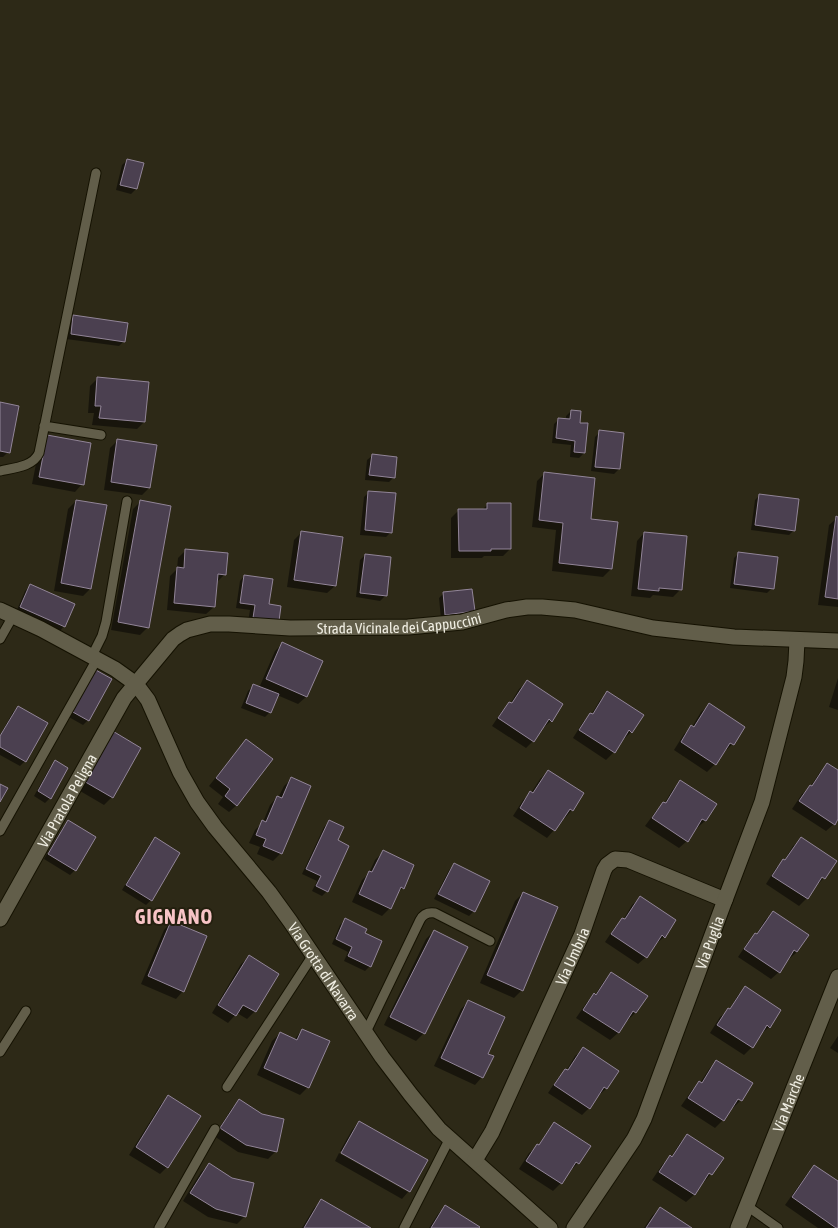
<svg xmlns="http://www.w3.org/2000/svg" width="838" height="1228" font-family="'Asap Condensed',sans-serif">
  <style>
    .shadow { fill: #0007 }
    .building { fill: #4b4050; stroke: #928598 }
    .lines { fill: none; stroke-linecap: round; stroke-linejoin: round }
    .lane-casing { stroke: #151202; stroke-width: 11 }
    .street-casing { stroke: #151202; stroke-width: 17 }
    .lane { stroke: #625e4a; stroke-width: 9 }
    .street { stroke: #625e4a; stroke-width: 15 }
    .labels { text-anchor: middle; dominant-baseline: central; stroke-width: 4; stroke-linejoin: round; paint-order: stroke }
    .street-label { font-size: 15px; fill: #f0eee3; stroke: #231f0e }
    .district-label { font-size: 20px; font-weight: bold; letter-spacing: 1px; fill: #f8c4c6; stroke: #231f0e }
  </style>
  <rect width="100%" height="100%" fill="#2d2917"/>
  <!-- shadow -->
  <path class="shadow" d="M127,160L136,189L131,194L116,190L122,165Z
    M74,316L124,341L119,346L66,339L69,321Z
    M98,378L144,422L137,429L92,425L94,413H88L90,386Z
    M0,404L8,452L3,457H0Z
    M571,411L579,424L584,453L579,458L570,457L571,445L552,443L554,424L559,419L566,420V416Z
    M600,432L619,469L614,474L591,471L595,437Z
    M118,440L149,488L142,495L104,490L110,448Z
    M40,444H90L82,484L75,492L32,484Z
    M372,456L394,477L389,482L365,480L367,460Z
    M544,474L589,520L616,523L611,569L603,577L552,571L556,530L532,527L537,481Z
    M369,492L391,532L386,537L360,535L364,497Z
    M760,495L794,530L789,535L751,530L755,500Z
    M76,501L90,589L83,596L54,591L68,509Z
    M140,502L148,627L140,635L111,630L133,509Z
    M488,504L510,549L503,556H484L482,558H451V518L459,510H482Z
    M837,518H838V607L818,605L829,525Z
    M302,532L335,586L327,593L287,587L294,540Z
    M644,533L681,589L673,597L653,595L650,598L631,596L637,541Z
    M186,550L225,574L217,582L214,607L206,614L167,610L170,576L177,569L178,558Z
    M739,553L772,588L767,593L730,588L734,558Z
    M365,555L385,596L380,601L356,597L360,560Z
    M244,576L268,605L280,607L248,622L250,610L236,608L240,581Z
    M30,586L64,626L60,631L16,612L25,591Z
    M444,593L474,611L469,616L441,619L439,598Z
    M282,644L321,661L306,697L298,704L277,695L270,712L265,717L241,708L248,691L253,686L259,688L275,651Z
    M94,671L88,720L83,725L67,716Z
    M838,678V710L829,707Z
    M527,682L561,704L551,721L543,728L542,727L533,741L526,748L492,726L502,711L510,704L519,689Z
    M608,693L631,732L624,739L623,738L614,752L606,760L573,738L583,722L591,715L600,700Z
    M709,705L733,744L725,751H724L715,764L707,772L674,750L684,734L692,727L701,712Z
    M18,707L25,761L20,766L0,755V735L13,712Z
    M246,740L237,805L229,812L218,804L223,797L209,786L239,748Z
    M140,749L112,797L104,805L75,788Z
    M55,762L50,798L45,803L34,796L50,767Z
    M827,765L838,772V817L834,824L826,831L792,809L802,794L810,787L820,772Z
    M548,771L572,810L565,818L563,817L554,830L547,838L513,816L523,800L531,793L540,779Z
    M291,779L281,853L273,861L257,854L260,847L249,843L255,830L263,822L270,805L277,797L278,798L284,786Z
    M681,782L715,804L705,821L697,828L696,827L687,841L679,848L645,826L656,811L664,804L673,789Z
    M68,822L75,870L70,875L44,859L63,827Z
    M329,822L336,841L327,891L322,896L312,891L317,881L302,874L324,827Z
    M155,839L151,900L146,905L122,890L150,844Z
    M801,839L816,874L823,879L817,885H815L807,898L799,906L766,884L776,868L784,861L793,846Z
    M383,852L403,888L396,894L390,908L382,916L352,902L362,880L369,873L375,860Z
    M454,865L474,911L469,916L434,899L449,870Z
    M523,893L522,990L514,998L480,983L515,901Z
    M640,898L674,920L664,937L656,944L655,943L646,957L638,964L605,942L615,927L623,920L632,905Z
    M773,913L797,952L789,959L788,958L779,972L771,979L738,957L748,942L756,935L765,920Z
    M345,920L370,966L365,971L344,961L348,952L332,944L340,925Z
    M171,922L183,991L176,999L141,984L164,930Z
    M434,931L424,1033L416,1041L384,1025L426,939Z
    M249,957L277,974L255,1011L247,1019L237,1013L228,1023L212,1013L241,964Z
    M612,973L635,1013L628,1020L626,1019L618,1033L610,1040L576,1018L587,1002L595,995L604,981Z
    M745,988L769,1027L761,1034H760L752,1047L744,1055L710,1033L720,1017L729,1010L738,995Z
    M469,1001L486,1054L482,1077L475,1085L434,1066L461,1009Z
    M302,1030L308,1087L300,1095L257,1075L272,1041L280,1033L294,1040Z
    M838,1036V1053L830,1048Z
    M583,1049L607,1088L599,1095H598L589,1108L582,1115L548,1093L558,1078L566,1071L575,1056Z
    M717,1061L732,1097L740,1101L733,1108L732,1107L723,1120L715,1128L681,1106L692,1090L700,1083L709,1069Z
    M168,1097L167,1167L160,1174L129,1155L161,1104Z
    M239,1100L275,1152L268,1159L238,1152L214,1136L232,1108Z
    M359,1122L426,1160L409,1192V1190L340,1151L352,1130Z
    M555,1124L578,1163L571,1170H569L561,1183L553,1191L519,1169L529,1153L538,1146L547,1132Z
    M688,1135L712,1173L703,1171L710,1175L704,1182L702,1181L694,1195L686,1202L652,1180L662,1165L671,1157L680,1143Z
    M339,1153L408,1192L402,1199L335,1161Z
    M209,1165L245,1216L237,1224L208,1217L183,1201L201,1172Z
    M814,1166L838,1183V1228H818L785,1205L807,1174Z
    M321,1201L368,1228H302L314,1208Z
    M445,1207L478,1228H429L438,1214Z
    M660,1208L690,1228H644L652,1216Z"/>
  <!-- building -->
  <path class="building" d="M127,159L144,163L137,189L120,185Z
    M73,315L128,323L125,342L71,334Z
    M97,377L149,382L145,422L99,418L101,406H95Z
    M0,402L19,406L10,453L0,451Z
    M571,410L581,411L580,423H588L585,453L574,452L575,441L556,438L558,418L570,419Z
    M599,430L624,433L620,469L595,467Z
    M47,435L91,443L84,485L39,477Z
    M117,439L157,445L150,488L111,482Z
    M372,454L397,457L395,478L369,475Z
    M544,472L595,478L591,519L618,522L612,569L559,563L563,523L539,520Z
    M368,491L396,493L392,533L365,530Z
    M759,494L799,499L795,531L755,525Z
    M76,500L107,505L91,589L61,583Z
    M140,500L171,506L149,628L118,622Z
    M487,503H511V549H491V551H459L458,509H487Z
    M836,516L838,517V599L825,597Z
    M301,531L343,537L336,586L294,580Z
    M644,532L687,536L682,590L659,588V591L638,589Z
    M185,549L228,553L226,575L218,574L215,607L174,603L177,567L184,568Z
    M738,552L778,557L774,589L734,584Z
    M365,554L391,557L387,596L360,593Z
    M244,575L273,579L269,604L281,606L279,621L253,618L255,605L240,603Z
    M30,584L75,604L65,627L20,607Z
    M472,589L475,611L445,615L443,592Z
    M282,642L323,661L307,697L266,679Z
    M94,669L112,679L89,721L71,711Z
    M527,680L563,704L552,722L549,719L534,742L498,718L509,702L512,703Z
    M253,684L279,694L271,713L246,703Z
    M607,691L644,715L632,733L629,730L615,753L579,730L590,713L593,714Z
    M709,703L745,727L734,745L730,743L716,765L681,742L691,725L694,727Z
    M18,706L48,723L26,762L0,747V736Z
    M111,730L141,748L113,798L82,780Z
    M246,739L273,759L237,806L225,796L230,789L216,778Z
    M55,760L68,768L51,799L38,791Z
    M827,763L838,770V819L835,825L799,801L810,785L812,786Z
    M548,770L584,793L573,811L570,809L555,831L520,808L530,791L533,793Z
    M291,777L311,786L282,854L263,846L266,839L256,835L262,820L266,822L277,796L282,798Z
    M680,780L717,804L706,821L702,819L688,842L652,818L663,802L666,803Z
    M0,784L8,788L0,802Z
    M68,820L96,837L76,871L48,854Z
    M329,820L344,827L338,840L349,846L328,892L316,886L321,876L306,869Z
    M155,837L180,853L152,901L126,885Z
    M801,837L837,861L825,879L822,877L808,899L772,876L783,859L785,860Z
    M383,850L414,865L404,889L401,887L391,909L359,894L369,871L372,872Z
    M454,863L490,881L475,912L438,894Z
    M523,892L558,907L523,991L487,975Z
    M640,896L676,920L665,938L662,935L647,958L611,934L622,918L625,919Z
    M773,911L809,935L797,952L794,950L780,973L744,949L755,933L757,934Z
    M345,918L367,929L365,933L382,941L371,967L348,956L352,947L336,939Z
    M171,921L207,936L184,992L148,976Z
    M434,930L468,947L425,1034L390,1017Z
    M249,955L279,974L256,1012L243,1005L236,1016L218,1005Z
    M611,972L648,996L636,1013L633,1011L619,1033L583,1010L594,993L596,995Z
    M745,986L781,1010L770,1028L767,1025L753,1048L717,1025L728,1008L730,1009Z
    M468,1000L505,1017L488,1054L494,1056L483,1078L441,1058Z
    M302,1029L330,1041L309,1088L264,1068L280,1032L297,1040Z
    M583,1047L619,1071L607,1089L604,1087L590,1109L554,1085L565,1069L568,1070Z
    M716,1060L753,1083L742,1101L738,1099L724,1121L688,1098L699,1081L702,1083Z
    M168,1095L201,1116L168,1168L136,1147Z
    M239,1099L262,1114L284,1119L277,1152L246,1145L220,1128Z
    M359,1121L428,1160L410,1192L341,1153Z
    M554,1122L591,1146L579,1164L576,1162L562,1184L526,1161L537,1144L539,1145Z
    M687,1134L724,1158L712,1175L709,1173L695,1195L659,1172L670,1155L672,1157Z
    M209,1163L232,1178L254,1183L246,1217L216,1209L190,1193Z
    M814,1165L838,1181V1228H836L792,1197Z
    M321,1199L371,1228H304Z
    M445,1205L480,1227L479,1228H431Z
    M660,1207L692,1228H646Z"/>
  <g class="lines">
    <!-- lane casing -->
    <g class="lane-casing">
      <path id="lane" d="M44,426L101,435
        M0,471C13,468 33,467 39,453L96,173
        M0,639L13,616
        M92,656L102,636L106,622L127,501
        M0,831L97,659
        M366,1032L420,920C423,914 428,912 435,913L490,941
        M0,1052L26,1011
        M227,1087L313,955
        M747,1206L778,1228
        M159,1228L215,1129
        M404,1228L450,1138"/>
    </g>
    <!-- street casing -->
    <g class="street-casing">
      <g id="street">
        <path id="s1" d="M0,610L41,629L115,669L136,684L148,700L180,772L197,802L215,827L269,892L290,921L382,1057L411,1095L439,1129L550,1228"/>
        <path id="s2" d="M0,919L124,698L173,639L180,634L187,630L210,624H229L290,628L408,627L462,622L506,610L527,607H542L575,610L653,628L734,637L838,641"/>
        <path id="s3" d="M475,1160L492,1132L582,934L604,870L607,865L615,859L628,860L725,900"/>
        <path id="s4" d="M574,1228L634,1139L644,1119L722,908L762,802L794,677L796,661L797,640"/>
        <path id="s5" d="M738,1228L838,977"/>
      </g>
    </g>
    <!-- lane -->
    <use href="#lane" class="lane"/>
    <!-- street -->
    <use href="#street" class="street"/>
  </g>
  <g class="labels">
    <!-- street labels -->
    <g class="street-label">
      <text stroke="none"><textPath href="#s2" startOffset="560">Strada Vicinale dei Cappuccini</textPath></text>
      <text stroke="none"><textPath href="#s2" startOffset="136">Via Pratola Peligna</textPath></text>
      <text stroke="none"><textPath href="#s4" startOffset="318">Via Puglia</textPath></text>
      <text stroke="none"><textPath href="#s3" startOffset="226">Via Umbria</textPath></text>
      <text stroke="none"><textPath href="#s1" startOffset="500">Via Grotta di Navarra</textPath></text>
      <text stroke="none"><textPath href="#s5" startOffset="135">Via Marche</textPath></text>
    </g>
    <!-- district labels -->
    <g class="district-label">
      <text x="174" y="916">GIGNANO</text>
    </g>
  </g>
</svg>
